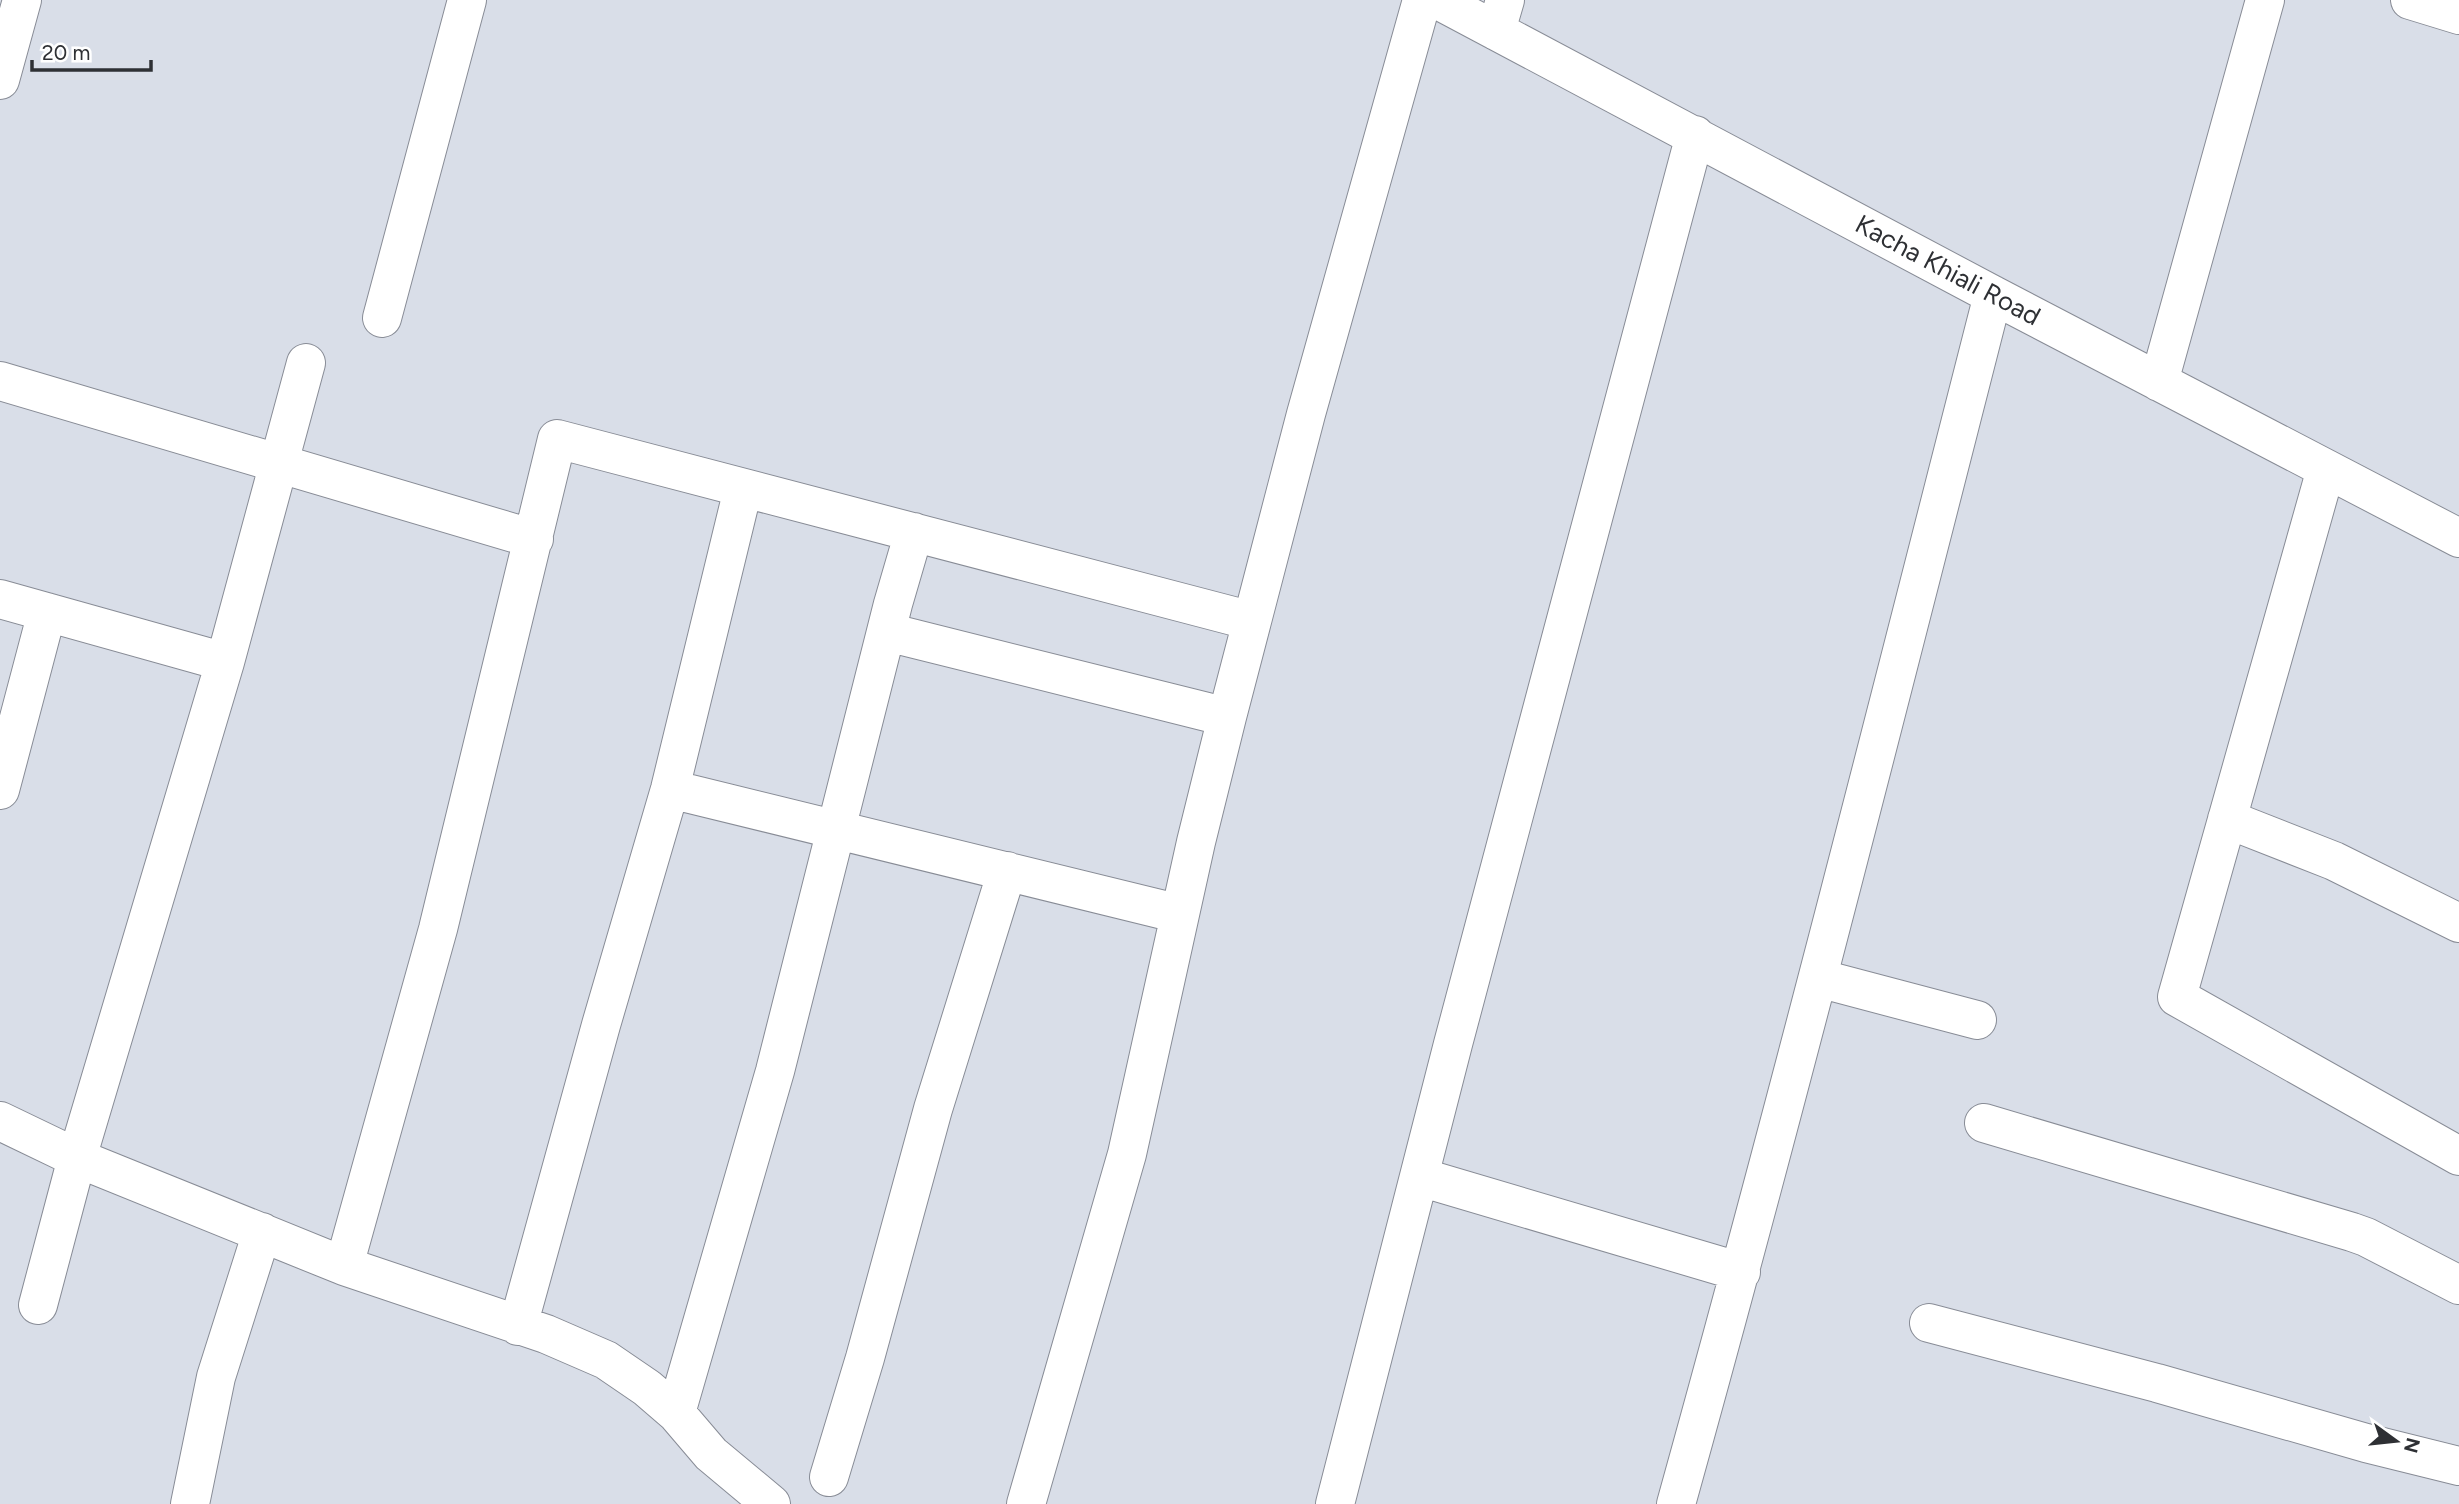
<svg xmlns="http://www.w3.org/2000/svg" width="2459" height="1504" font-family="Figtree,sans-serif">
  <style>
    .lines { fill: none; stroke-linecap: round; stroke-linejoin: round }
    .minor-casing { stroke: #888c96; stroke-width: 40 }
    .minor { stroke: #fff; stroke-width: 38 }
    .labels { text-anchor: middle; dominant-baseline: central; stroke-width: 5; stroke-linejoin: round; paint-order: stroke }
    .street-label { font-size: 26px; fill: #2e3034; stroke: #fff }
  </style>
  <rect width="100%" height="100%" fill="#d9dee8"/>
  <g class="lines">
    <!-- minor casing -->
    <g class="minor-casing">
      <path id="minor" d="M1438,0L1993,295L2459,538
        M2410,0L2459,15
        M1496,31L1505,0
        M0,80L22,0
        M382,318L467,0
        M0,381L534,539
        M2159,382L2265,0
        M2326,469L2177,997L2459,1156
        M0,599L225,662
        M887,632L1227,717
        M670,789L1180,914
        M0,790L47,612
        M2227,819L2334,861L2459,923
        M1818,978L1977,1020
        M0,1121L77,1158L344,1266L546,1334L606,1360L647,1388L676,1413L711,1454L771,1504
        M1984,1123L2352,1232L2366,1237L2459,1285
        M1420,1177L1741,1272
        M344,1266L438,929L557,439L1252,621
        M38,1305L77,1158L225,662L306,363
        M1929,1323L2157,1383L2366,1443L2459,1466
        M518,1326L601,1025L670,789L743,489
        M676,1413L775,1071L893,604L914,532
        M829,1477L865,1358L933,1109L1007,871
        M190,1504L216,1377L262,1232
        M1026,1504L1127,1154L1196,842L1227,717L1306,414L1422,0
        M1335,1504L1453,1044L1695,135
        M1676,1504C1788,1102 1890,698 1993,295"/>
    </g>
    <!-- minor -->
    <use href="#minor" class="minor"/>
  </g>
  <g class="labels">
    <!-- street labels -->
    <g class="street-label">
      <text transform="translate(1948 270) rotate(28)">Kacha Khiali Road</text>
    </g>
  </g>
  <!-- north arrow -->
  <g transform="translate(2396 1441) rotate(105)" stroke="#ffffff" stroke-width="5" paint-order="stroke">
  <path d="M0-5L12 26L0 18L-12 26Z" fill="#2e3034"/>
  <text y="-10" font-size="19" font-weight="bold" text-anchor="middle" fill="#2e3034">N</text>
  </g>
  <!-- scale -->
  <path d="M32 60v10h119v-10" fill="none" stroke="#2e3034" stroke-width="3.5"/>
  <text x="42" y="60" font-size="21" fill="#2e3034" stroke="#ffffff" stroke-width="5" paint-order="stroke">20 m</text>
</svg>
